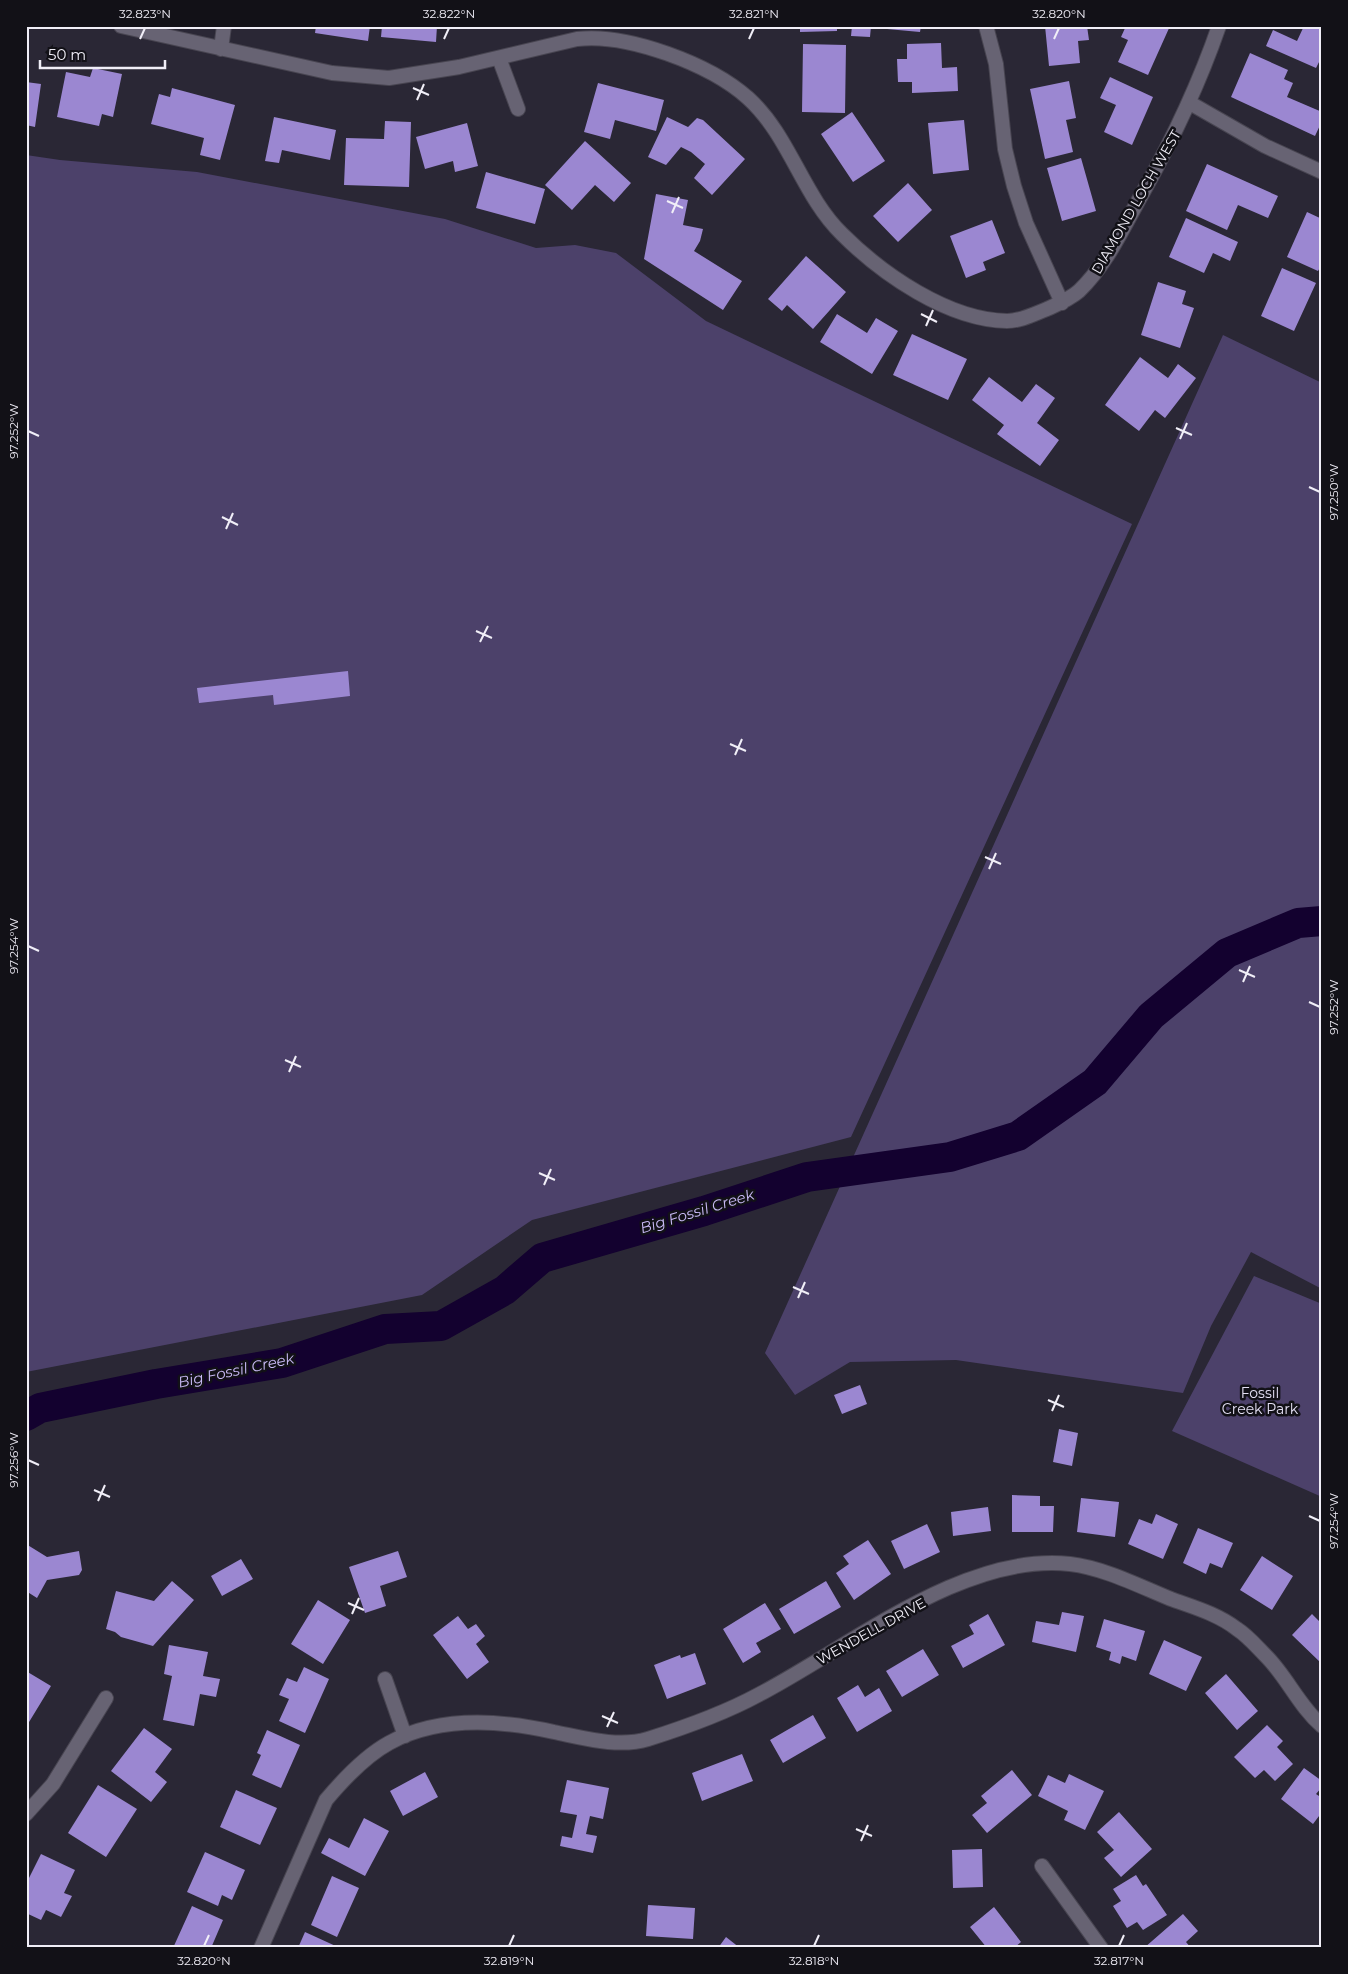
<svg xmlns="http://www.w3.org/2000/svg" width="1348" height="1974" font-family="Montserrat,sans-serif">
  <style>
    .green { fill: #4c416a }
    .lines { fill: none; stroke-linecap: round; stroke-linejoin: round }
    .river { stroke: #13012f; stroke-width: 30 }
    .building { fill: #9b87d1 }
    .street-casing { stroke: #484551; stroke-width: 16 }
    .street { stroke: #676373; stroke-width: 14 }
    .ticks { fill: none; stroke: #f0eef7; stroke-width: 2 }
    .labels { text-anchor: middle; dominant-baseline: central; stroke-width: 5; stroke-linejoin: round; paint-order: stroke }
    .street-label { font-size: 14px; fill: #f0eef7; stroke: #121117 }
    .park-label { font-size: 14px; fill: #e4e0f4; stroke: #121117 }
    .water-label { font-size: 15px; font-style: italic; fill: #c9baf6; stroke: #121117 }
    .neatline { fill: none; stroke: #f0eef7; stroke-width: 2 }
    .ticks-label { font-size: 12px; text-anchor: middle; fill: #f0eef7 }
  </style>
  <rect width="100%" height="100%" fill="#2a2735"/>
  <!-- green -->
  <path class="green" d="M26,155L60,160L197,172L445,219L536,248L575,245L616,253L706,321L1132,524L851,1137L532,1220L422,1295L26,1372Z
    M1223,335L1322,383V1289L1251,1252L1211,1326L1183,1393L956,1360L850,1362L795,1395L765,1353Z
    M1254,1276L1322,1304V1497L1172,1431Z"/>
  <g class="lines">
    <!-- river -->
    <path class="river" d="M26,1416L40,1408L156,1384L282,1363L385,1329L441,1326L505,1290L542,1258L704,1211L807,1177L950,1157L1018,1136L1095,1082L1151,1016L1227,953L1298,923L1322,921"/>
  </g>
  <!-- building -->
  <path class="building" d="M316,26H370L368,41L315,33Z
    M382,26H437L436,42L381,37Z
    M800,26H837V31L800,32Z
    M852,26H871L870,37L851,36Z
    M887,26H921L920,32L887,29Z
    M1045,26H1087L1089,40L1078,41L1080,63L1049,66Z
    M1126,26H1170L1148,75L1118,62L1128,40L1121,37Z
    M1304,26H1322V56L1316,68L1266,46L1273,30L1297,41Z
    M941,43L942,68L957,67L958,91L912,93V82H898L897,59H907V44Z
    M803,44L846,45L845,113L802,112Z
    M1250,53L1288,70L1284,79L1293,83L1287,97L1322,112V121L1315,136L1231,97Z
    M93,68L122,74L113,117L102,114L99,126L57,117L66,72L90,77Z
    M1110,77L1153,97L1132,145L1104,132L1116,105L1100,98Z
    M1069,81L1076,118L1066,120L1073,152L1045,159L1030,89Z
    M26,82L41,84L35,127L26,125Z
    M598,83L664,100L656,131L615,120L610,139L584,132Z
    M172,88L235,105L220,160L200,155L204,138L151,124L159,94L170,97Z
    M852,112L885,161L853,182L821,134Z
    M274,117L336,130L330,160L282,150L279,163L265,161Z
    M667,117L688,127L697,118L703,120L745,159L712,195L694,178L705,164L691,152L681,147L666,165L648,157Z
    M964,120L969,170L933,174L928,123Z
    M385,121L411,122L409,187L344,185L346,138L384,139Z
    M467,123L478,166L455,172L453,161L425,169L416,137Z
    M585,141L631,183L614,202L595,185L572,210L545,185Z
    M1081,158L1096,211L1062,221L1047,168Z
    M1207,164L1278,196L1268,218L1238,205L1227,230L1186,211Z
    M486,172L545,189L535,224L476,208Z
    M908,183L932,210L898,242L873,216Z
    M656,194L688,200L683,225L703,229L700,241L694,251L742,281L723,310L644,259Z
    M1307,212L1322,219V264L1318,271L1287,257Z
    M1186,218L1238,242L1230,261L1213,253L1204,273L1169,257Z
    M992,220L1005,253L983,262L986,270L966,278L950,236Z
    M806,256L846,292L813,329L787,305L782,311L768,299Z
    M1282,268L1316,283L1294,331L1261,316Z
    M1158,282L1186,291L1182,304L1194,308L1180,348L1141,335Z
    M837,314L867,333L876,318L898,331L872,374L820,342Z
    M912,334L967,359L948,400L893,375Z
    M1140,357L1168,378L1178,364L1196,378L1165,418L1155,410L1139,431L1105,405Z
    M989,377L1022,402L1036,384L1055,398L1037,423L1059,440L1040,466L997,434L1004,425L972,400Z
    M348,671L350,696L274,705L273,695L199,703L197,688Z
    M860,1385L867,1404L842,1414L834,1395Z
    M1059,1429L1078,1433L1072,1466L1053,1462Z
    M1012,1495L1040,1496V1506H1054L1053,1532H1012Z
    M1081,1498L1119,1502L1115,1537L1077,1532Z
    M988,1507L991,1531L953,1536L951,1512Z
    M1156,1514L1178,1524L1163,1559L1128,1544L1139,1519L1152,1524Z
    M927,1524L940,1552L904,1569L891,1541Z
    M1198,1528L1233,1543L1222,1568L1210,1563L1206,1574L1183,1563Z
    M868,1540L891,1574L854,1600L836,1573L849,1564L843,1556Z
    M26,1544L47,1557L79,1551L82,1570L79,1575L47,1580L37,1598L26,1591Z
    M398,1551L407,1577L380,1586L386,1606L365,1613L349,1567Z
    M1262,1556L1293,1576L1272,1610L1240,1590Z
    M241,1559L253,1579L222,1596L211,1576Z
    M172,1581L194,1600L153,1646L121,1637L115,1632L106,1629L116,1591L154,1601Z
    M826,1581L841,1607L794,1634L779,1609Z
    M318,1600L350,1620L323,1664L291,1644Z
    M765,1603L781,1629L756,1643L761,1652L743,1663L723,1629Z
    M1062,1612L1084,1616L1076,1652L1032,1642L1036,1621L1059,1625Z
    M988,1614L1005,1645L963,1668L951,1646L974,1634L969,1625Z
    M1312,1614L1322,1624L1321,1663L1292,1635Z
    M458,1616L468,1629L476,1624L485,1636L476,1644L489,1662L467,1679L433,1635Z
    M1104,1619L1145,1631L1136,1661L1122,1656L1120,1664L1109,1660L1111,1652L1096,1647Z
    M1164,1640L1202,1657L1186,1691L1149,1674Z
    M169,1645L208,1652L203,1676L220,1679L216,1697L200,1694L194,1726L163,1720L172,1676L164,1674Z
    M923,1649L939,1675L902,1697L886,1671Z
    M695,1653L706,1684L667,1699L654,1665L680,1655L681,1658Z
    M304,1667L329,1679L305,1733L279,1721L289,1699L279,1695L287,1678L297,1682Z
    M26,1671L51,1686L26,1727Z
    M1226,1674L1258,1711L1237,1730L1205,1693Z
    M858,1685L865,1697L879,1688L892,1711L857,1732L837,1698Z
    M813,1715L826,1738L783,1763L770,1740Z
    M1267,1725L1283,1741L1277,1747L1293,1764L1275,1781L1264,1770L1255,1778L1234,1757Z
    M144,1728L172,1749L155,1772L167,1782L151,1802L111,1771Z
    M267,1730L300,1745L281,1788L252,1775L261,1755L257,1753Z
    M742,1754L753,1781L702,1801L692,1773Z
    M1304,1768L1322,1781V1787L1316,1794L1322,1798V1812L1313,1824L1281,1799Z
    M1012,1770L1032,1795L987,1833L972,1815L987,1803L981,1796Z
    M425,1772L438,1797L403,1816L390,1791Z
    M1069,1774L1104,1791L1085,1830L1064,1820L1068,1811L1038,1796L1048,1775L1065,1783Z
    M567,1780L609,1788L603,1819L590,1816L586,1834L597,1836L593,1853L560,1846L562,1836L572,1838L577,1815L560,1812Z
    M98,1785L137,1809L106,1857L68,1833Z
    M236,1790L277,1808L260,1845L220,1827Z
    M1119,1812L1152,1849L1121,1877L1104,1858L1114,1850L1097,1832Z
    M364,1818L389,1831L365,1876L321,1853L329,1838L349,1848Z
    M982,1849L983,1887L953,1888L952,1850Z
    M205,1852L245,1870L232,1900L222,1895L218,1906L187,1892Z
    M41,1854L75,1870L64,1893L72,1896L61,1917L46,1910L41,1920L26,1913V1884Z
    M1136,1875L1143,1886L1146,1884L1167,1915L1143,1930L1137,1922L1127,1928L1113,1906L1121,1901L1113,1889Z
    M332,1876L359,1888L337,1937L311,1925Z
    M648,1905L695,1908L693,1939L646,1936Z
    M192,1906L223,1920L211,1948H173Z
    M994,1907L1021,1942L1014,1948H987L970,1927Z
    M1183,1914L1198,1931L1186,1942L1191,1948H1144Z
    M305,1932L340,1948H298Z
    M726,1937L740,1948H718Z"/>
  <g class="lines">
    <!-- street casing -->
    <g class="street-casing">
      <path id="street" d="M121,26L332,73L389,78L459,67L577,39C627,33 710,64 748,98C790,136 802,195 842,234C882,274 948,320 1007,321C1021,321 1034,314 1047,309C1058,304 1070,299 1079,291C1107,264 1123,228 1142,194C1173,139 1198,87 1219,26
        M986,26L996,64L1005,149L1014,186L1026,223L1062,303
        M221,49L224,26
        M499,58L518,109
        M1190,103L1265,146L1322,172
        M385,1679L405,1736
        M26,1814L53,1784L106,1698
        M1042,1866L1101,1948
        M261,1948L326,1800C342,1781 367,1755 389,1743C438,1716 501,1720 554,1732C584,1738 618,1748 648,1739C686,1727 723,1714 758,1695C849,1648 963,1552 1070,1564C1104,1568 1139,1586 1171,1599C1193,1607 1218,1614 1237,1629C1248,1636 1257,1647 1266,1656C1287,1677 1299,1706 1322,1726"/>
    </g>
    <!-- street -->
    <use href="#street" class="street"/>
  </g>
  <!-- ticks -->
  <path class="ticks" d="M140,39L145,28M444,39L449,28M749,39L754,28M1054,39L1059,28M413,88L429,95M417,100L424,84M667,201L683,208M672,213L679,197M921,314L937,322M926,326L933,310M1176,428L1192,435M28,431L39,436M1180,439L1187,423M1309,487L1320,492M222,517L238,525M226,529L233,513M476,631L492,638M480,642L488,626M730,744L746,751M735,755L742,739M985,857L1001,864M989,869L996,853M28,946L39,951M1239,970L1255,977M1243,982L1250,966M1309,1002L1320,1007M285,1060L301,1067M289,1072L296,1056M539,1173L555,1180M544,1185L551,1169M793,1287L809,1294M798,1298L805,1282M1048,1400L1064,1407M1052,1411L1059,1395M28,1460L39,1465M94,1490L110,1497M98,1501L105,1485M1309,1516L1320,1521M348,1603L364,1610M352,1614L359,1598M602,1716L618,1723M607,1727L614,1712M856,1829L872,1836M861,1841L868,1825M204,1946L209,1935M509,1946L514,1935M814,1946L819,1935M1119,1946L1124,1935"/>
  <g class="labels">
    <!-- street labels -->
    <g class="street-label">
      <text transform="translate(1136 202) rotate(-60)">DIAMOND LOCH WEST</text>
      <text transform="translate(871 1631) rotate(-29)">WENDELL DRIVE</text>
    </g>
    <!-- park labels -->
    <g class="park-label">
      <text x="1260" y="1393">Fossil<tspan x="1260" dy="16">Creek Park</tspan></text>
    </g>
    <!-- water labels -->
    <g class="water-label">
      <text transform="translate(697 1211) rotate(-17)">Big Fossil Creek</text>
      <text transform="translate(236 1370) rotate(-12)">Big Fossil Creek</text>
    </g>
  </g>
  <!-- border -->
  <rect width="1348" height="1974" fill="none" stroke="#121117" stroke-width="55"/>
  <!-- scale -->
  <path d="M40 60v8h125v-8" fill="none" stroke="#f0eef7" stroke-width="2.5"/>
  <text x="48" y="60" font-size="15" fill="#f0eef7" stroke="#121117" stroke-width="4" paint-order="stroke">50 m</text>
  <rect x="28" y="28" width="1292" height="1918" class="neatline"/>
  <g class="ticks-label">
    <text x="145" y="18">32.823°N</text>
    <text x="449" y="18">32.822°N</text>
    <text x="754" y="18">32.821°N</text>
    <text x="1059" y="18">32.820°N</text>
    <text transform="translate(14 431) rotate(-90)" y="4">97.252°W</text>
    <text transform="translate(1334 492) rotate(-90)" y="4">97.250°W</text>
    <text transform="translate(14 946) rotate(-90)" y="4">97.254°W</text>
    <text transform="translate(1334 1007) rotate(-90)" y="4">97.252°W</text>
    <text transform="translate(14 1460) rotate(-90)" y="4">97.256°W</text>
    <text transform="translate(1334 1521) rotate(-90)" y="4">97.254°W</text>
    <text x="204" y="1965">32.820°N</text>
    <text x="509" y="1965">32.819°N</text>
    <text x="814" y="1965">32.818°N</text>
    <text x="1119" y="1965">32.817°N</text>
  </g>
</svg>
